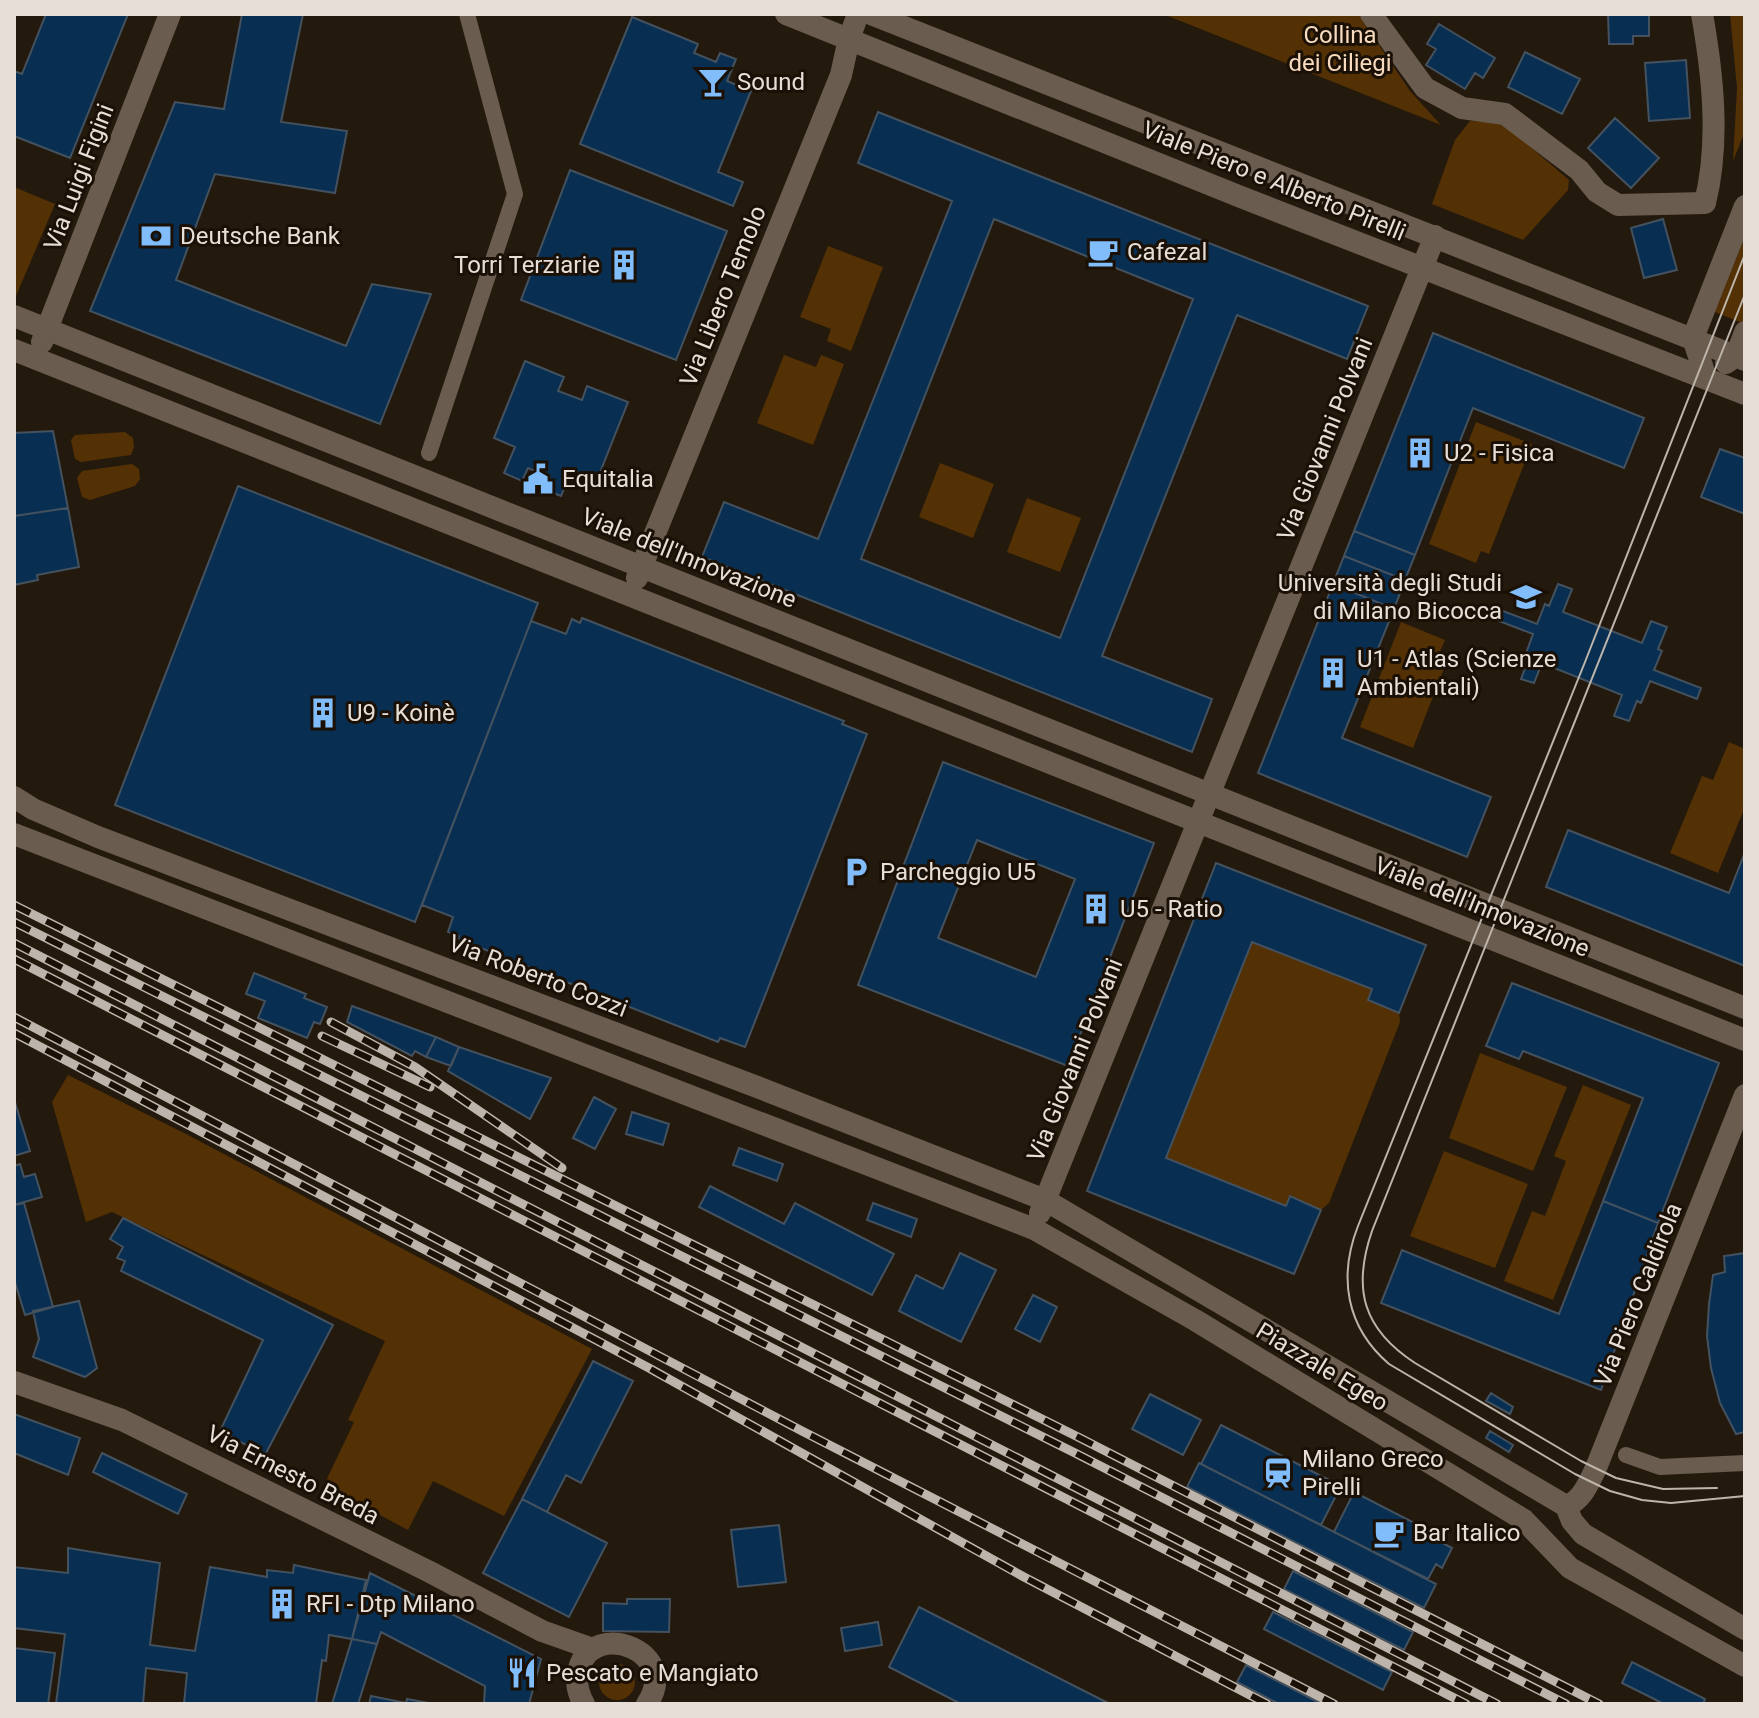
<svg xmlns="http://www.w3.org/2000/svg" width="1759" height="1718" font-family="Roboto,sans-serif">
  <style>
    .green { fill: #533104 }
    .building { fill: #082f52; stroke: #44515e; stroke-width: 2; fill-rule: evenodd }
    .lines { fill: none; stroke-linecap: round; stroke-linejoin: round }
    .pedestrian { stroke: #6a5d4f; stroke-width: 16 }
    .minor { stroke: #6a5d4f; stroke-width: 22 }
    .tram { stroke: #bdb4ab; stroke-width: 2 }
    .rail-casing { stroke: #bdb4ab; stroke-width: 9 }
    .rail { stroke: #1a1005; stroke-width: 6; stroke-dasharray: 18; stroke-linecap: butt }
    .labels { text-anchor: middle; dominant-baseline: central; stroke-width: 6; stroke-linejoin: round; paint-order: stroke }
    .park-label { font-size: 24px; fill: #f8dbbe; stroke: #1a1005 }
    .poi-label { font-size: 24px; fill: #e7dfd7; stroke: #1a1005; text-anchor: start }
    .street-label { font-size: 24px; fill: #e7dfd7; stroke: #1a1005 }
  </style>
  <rect width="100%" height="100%" fill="#24190d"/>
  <!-- green -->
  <path class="green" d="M1163,14H1358L1410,91L1441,125Z
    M1730,14H1745V131L1733,161L1737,88Z
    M1470,121L1501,122L1569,180L1568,190L1523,240L1432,204L1455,140Z
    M14,187L55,204L16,296L14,295Z
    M1745,236V315L1742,323L1715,312Z
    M828,246L883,267L851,351L827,341L831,329L800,317Z
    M784,355L816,367L821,355L844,364L813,445L757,423Z
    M1476,422L1532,444L1489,554L1481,551L1476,563L1429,544Z
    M125,432L133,438L134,447L131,455L81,462L75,459L71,440L75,435Z
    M940,463L994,484L973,538L919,517Z
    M132,464L139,469L140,479L135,486L90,500L82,497L77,478L82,471Z
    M1027,498L1081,518L1060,572L1007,552Z
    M1401,622L1445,640L1439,654L1448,658L1413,748L1360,727Z
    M1729,742L1745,749V807L1718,873L1670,853L1702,776L1713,780Z
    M1252,942L1372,989L1369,1000L1399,1013L1400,1022L1329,1203L1321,1210L1290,1196L1286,1206L1166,1158Z
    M1480,1053L1567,1087L1533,1171L1449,1138Z
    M68,1075L186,1134L592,1349L504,1516L433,1481L408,1530L324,1485L354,1422L348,1420L385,1341L112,1212L86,1222L52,1102Z
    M1583,1085L1631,1105L1553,1300L1504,1281L1532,1211L1545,1216L1566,1161L1554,1156Z
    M1444,1151L1528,1184L1495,1268L1410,1236Z
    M599 1682a18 18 0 1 1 36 0a18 18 0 1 1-36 0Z"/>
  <!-- building -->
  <path class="building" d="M46,14H128L70,158L14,136V71L22,74Z
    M242,14H303L281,122L347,131L335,193L215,174L176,280L346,346L372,284L431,294L380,424L90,311L175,102L224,109Z
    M1608,14H1649V36H1633V44H1609Z
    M632,17L698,44L694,53L716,62L720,53L736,59L727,81L751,91L718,172L743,182L733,206L580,144Z
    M1439,24L1495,58L1483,78L1475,73L1465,89L1426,65L1436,49L1427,44Z
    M1525,52L1580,79L1562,114L1508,87Z
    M1686,60L1690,118L1649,121L1645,63Z
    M878,112L1368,306L1347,359L1237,315L1102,656L1212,699L1192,752L702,557L724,502L818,539L864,423L952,201L858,163ZM994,219L1193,299L1060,638L861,559Z
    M1615,118L1659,158L1631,188L1588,148Z
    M570,170L727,231L676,360L521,300Z
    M1663,219L1677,270L1644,278L1631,228Z
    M1433,333L1644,418L1624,468L1473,408L1415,555L1354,531Z
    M525,361L564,377L558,391L582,400L587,386L628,402L597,480L572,470L561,496L545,490L550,477L528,468L522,481L504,473L515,447L494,438Z
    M53,431L68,508L14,516V433Z
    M1720,449L1745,458V514L1701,497Z
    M238,486L538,603L415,922L115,805Z
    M68,508L79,567L37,575L38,580L14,585V516Z
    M1354,531L1415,555L1405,580L1344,556Z
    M1344,556L1405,580L1394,609L1333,584Z
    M1333,584L1394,609L1342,738L1491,797L1467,857L1258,773Z
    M1558,584L1572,589L1563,612L1642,643L1651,621L1667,627L1658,649L1662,651L1654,670L1701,688L1697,699L1650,681L1641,703L1637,701L1629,721L1614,716L1622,695L1542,663L1534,683L1521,679L1529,658L1525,656L1533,634L1486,616L1490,606L1537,624L1545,604L1549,606Z
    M582,618L844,721L842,724L867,734L745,1047L720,1038L718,1042L458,939L459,936L448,932L453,917L422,905L531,621L566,634L572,619L580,623Z
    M943,762L1154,843L1068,1066L858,985ZM977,840L1075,879L1036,977L938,938Z
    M1568,830L1729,893L1745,852V966L1546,887Z
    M1216,863L1426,945L1399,1013L1368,1000L1372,989L1252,942L1166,1158L1286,1206L1290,1196L1321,1210L1294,1274L1087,1191Z
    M254,973L306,994L304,998L327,1007L320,1024L314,1022L307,1038L258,1018L265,1001L246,994Z
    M1512,983L1719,1063L1658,1223L1603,1201L1643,1098L1523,1051L1519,1059L1486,1046Z
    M352,1006L436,1037L426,1057L415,1051L412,1056L347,1022Z
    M436,1037L459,1047L451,1066L426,1057Z
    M459,1047L551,1078L530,1119L448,1071Z
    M594,1097L616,1109L595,1149L573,1138Z
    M14,1099L30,1151L14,1156Z
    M632,1112L669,1124L663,1145L626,1134Z
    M739,1148L783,1164L777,1181L733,1165Z
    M20,1164L24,1177L35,1174L42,1197L14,1205V1166Z
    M710,1186L784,1224L795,1203L894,1254L872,1295L699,1207Z
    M1603,1201L1658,1223L1601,1390L1381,1303L1402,1250L1559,1314Z
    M24,1203L53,1307L25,1315L14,1279V1205Z
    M873,1203L917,1219L911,1237L867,1220Z
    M123,1218L333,1325L265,1455L220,1431L263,1340L121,1271L125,1261L117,1258L123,1247L110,1239Z
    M960,1253L996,1270L961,1342L899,1311L916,1275L943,1289Z
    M1745,1253V1432L1736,1434L1720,1403L1711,1368L1707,1336L1709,1304L1713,1275L1725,1272L1724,1256Z
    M1033,1295L1057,1307L1040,1342L1015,1329Z
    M79,1301L97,1368L85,1377L33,1357L39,1339L33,1311Z
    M593,1361L633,1381L581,1483L566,1475L547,1512L522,1499Z
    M1491,1393L1513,1407L1510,1414L1486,1401Z
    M1150,1394L1201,1420L1183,1455L1132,1429Z
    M14,1414L80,1438L68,1475L14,1453Z
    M1221,1425L1341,1486L1321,1525L1201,1464Z
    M1490,1431L1513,1445L1509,1452L1486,1438Z
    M102,1453L187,1494L178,1514L93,1472Z
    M1199,1463L1436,1584L1424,1608L1187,1487Z
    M1354,1492L1426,1529L1424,1533L1452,1548L1442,1568L1436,1564L1428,1579L1334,1532Z
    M522,1499L607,1543L569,1617L483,1573Z
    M779,1525L786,1582L738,1587L731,1530Z
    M68,1548L160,1563L150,1645L195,1651L210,1567L267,1577V1570L293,1573L294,1565L366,1580L352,1639L329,1635L326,1661L322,1660L316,1704H184L187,1673L146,1668L143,1704H56L65,1634L14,1628V1567L68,1573Z
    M1293,1571L1413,1632L1404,1650L1284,1589Z
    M370,1573L541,1659L529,1704H484L485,1686L381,1632L377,1644L352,1639Z
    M627,1599H670L669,1632L603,1631V1603L627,1604Z
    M919,1607L1110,1704H961L889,1667Z
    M1273,1612L1392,1672L1383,1690L1264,1629Z
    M878,1622L882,1645L845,1651L841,1628Z
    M352,1639L377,1644L358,1704H332Z
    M14,1648L55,1653L48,1704H14Z
    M1632,1662L1705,1699L1703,1704H1664L1622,1683Z
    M1246,1665L1322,1704H1279L1237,1682Z
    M371,1696L406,1703L407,1699L434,1704H369Z"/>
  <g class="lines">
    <!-- pedestrian -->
    <path class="pedestrian" d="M429,453L515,194L467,14
      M1626,1455L1660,1467L1745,1463"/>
    <!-- minor -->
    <path class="minor" d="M786,14L1241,197L1745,394
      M871,14L1745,360
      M1371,14L1425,88L1462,108L1505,114L1579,170L1597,192L1618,205L1705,203C1720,142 1713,76 1702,14
      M14,316L1745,1008
      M42,342L170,14
      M14,350L1745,1040
      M1726,363L1736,356L1745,332
      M1706,378L1693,338L1745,206
      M637,578L841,75L849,39L858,14
      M14,797L33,809L98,837L765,1090L1045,1200L1566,1506
      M14,834L1034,1229L1195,1320L1524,1520L1570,1568L1745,1666
      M1040,1213L1435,236
      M14,1382L122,1420L428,1571L542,1631L593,1649
      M1566,1506C1582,1501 1589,1482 1596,1468L1745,1095
      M1566,1506L1572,1521L1583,1534L1745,1629
      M584,1704C577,1692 575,1681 579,1668C594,1618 682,1652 647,1704"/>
    <!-- tram -->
    <path class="tram" d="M1745,254L1585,662L1358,1226C1338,1277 1346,1327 1389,1364L1575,1474L1610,1491L1642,1500L1671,1503L1745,1496
      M1717,1488L1663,1489L1616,1478L1581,1461L1415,1363C1363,1329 1352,1289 1372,1231L1745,294"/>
    <!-- rail casing -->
    <g class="rail-casing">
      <path id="rail" d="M14,905L1082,1439L1599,1704
        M14,922L1075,1453L1566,1704
        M14,943L1497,1704
        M14,959L1466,1704
        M14,1017L802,1431L1334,1704
        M331,1022L415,1067L562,1168
        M14,1033L649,1368L1024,1577L1267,1704
        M322,1036L430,1087"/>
    </g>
    <!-- rail -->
    <use href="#rail" class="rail"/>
  </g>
  <!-- icons -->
  <defs>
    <g id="bar-bare" transform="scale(2.4)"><path d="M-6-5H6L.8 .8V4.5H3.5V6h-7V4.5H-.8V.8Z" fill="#81bdfa" stroke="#1a1005" stroke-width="2.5" paint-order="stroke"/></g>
    <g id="bank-bare" transform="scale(2.4)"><path d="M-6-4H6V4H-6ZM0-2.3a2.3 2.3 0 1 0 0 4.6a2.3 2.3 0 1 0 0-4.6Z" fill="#81bdfa" stroke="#1a1005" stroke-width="2.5" paint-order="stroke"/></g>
    <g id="cafe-bare" transform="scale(2.4)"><path d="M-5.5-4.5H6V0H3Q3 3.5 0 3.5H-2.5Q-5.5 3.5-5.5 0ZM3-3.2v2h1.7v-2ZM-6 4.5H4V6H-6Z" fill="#81bdfa" stroke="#1a1005" stroke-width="2.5" paint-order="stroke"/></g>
    <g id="building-bare" transform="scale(2.4)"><path d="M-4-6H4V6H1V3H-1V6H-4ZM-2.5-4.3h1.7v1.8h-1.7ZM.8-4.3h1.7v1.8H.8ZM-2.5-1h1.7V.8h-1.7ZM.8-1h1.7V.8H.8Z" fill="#81bdfa" stroke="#1a1005" stroke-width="2.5" paint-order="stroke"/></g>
    <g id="civic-bare" transform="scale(2.4)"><path d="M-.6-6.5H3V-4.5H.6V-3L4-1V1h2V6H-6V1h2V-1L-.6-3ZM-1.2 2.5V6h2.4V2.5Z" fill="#81bdfa" stroke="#1a1005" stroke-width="2.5" paint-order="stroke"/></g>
    <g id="university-bare" transform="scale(2.4)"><path d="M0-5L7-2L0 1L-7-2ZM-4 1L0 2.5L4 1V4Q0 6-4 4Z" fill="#81bdfa" stroke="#1a1005" stroke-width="2.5" paint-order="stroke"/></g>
    <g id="parking-bare" transform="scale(2.4)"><path d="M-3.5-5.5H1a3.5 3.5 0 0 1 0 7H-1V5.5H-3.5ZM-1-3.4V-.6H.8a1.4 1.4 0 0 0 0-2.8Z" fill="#81bdfa" stroke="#1a1005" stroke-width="2.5" paint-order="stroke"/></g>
    <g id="station-bare" transform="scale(2.4)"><path d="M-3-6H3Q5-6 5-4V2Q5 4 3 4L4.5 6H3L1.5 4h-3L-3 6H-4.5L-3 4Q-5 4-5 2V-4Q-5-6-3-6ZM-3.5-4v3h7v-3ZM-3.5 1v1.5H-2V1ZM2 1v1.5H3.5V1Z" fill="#81bdfa" stroke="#1a1005" stroke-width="2.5" paint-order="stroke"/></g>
    <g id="restaurant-bare" transform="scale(2.4)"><path d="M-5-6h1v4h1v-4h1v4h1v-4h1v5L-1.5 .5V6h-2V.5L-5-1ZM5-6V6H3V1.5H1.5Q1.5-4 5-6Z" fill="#81bdfa" stroke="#1a1005" stroke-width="2.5" paint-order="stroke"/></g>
  </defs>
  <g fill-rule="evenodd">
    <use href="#bar-bare" x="713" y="82"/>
    <use href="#bank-bare" x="156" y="236"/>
    <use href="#cafe-bare" x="1103" y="252"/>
    <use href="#building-bare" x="624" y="265"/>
    <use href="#building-bare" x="1420" y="453"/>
    <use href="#civic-bare" x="538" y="479"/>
    <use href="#university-bare" x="1526" y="597"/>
    <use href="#building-bare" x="1333" y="673"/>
    <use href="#building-bare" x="323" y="713"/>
    <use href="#parking-bare" x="856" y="872"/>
    <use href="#building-bare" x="1096" y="909"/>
    <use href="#station-bare" x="1278" y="1473"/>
    <use href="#cafe-bare" x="1389" y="1533"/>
    <use href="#building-bare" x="282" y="1604"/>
    <use href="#restaurant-bare" x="522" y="1673"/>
  </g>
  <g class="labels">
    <!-- park labels -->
    <g class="park-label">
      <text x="1340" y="35">Collina<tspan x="1340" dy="28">dei Ciliegi</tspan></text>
    </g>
    <!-- poi labels -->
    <g class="poi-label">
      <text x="737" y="82">Sound</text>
      <text x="180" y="236">Deutsche Bank</text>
      <text x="1127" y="252">Cafezal</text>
      <text x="600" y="265" text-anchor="end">Torri Terziarie</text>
      <text x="1444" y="453">U2 - Fisica</text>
      <text x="562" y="479">Equitalia</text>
      <text x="1502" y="583" text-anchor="end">Università degli Studi<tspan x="1502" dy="28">di Milano Bicocca</tspan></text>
      <text x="1357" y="659">U1 - Atlas (Scienze<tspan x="1357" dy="28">Ambientali)</tspan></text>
      <text x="347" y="713">U9 - Koinè</text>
      <text x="880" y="872">Parcheggio U5</text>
      <text x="1120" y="909">U5 - Ratio</text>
      <text x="1302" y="1459">Milano Greco<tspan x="1302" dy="28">Pirelli</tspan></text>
      <text x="1413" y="1533">Bar Italico</text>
      <text x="306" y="1604">RFI - Dtp Milano</text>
      <text x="546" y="1673">Pescato e Mangiato</text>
    </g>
    <!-- street labels -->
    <g class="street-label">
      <text transform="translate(79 177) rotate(-69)">Via Luigi Figini</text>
      <text transform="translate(1274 181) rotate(22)">Viale Piero e Alberto Pirelli</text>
      <text transform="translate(723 296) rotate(-68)">Via Libero Temolo</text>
      <text transform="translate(1325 439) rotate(-68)">Via Giovanni Polvani</text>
      <text transform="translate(689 558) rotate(22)">Viale dell'Innovazione</text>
      <text transform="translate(1482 907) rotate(22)">Viale dell'Innovazione</text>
      <text transform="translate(538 976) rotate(21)">Via Roberto Cozzi</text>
      <text transform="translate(1075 1060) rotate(-68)">Via Giovanni Polvani</text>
      <text transform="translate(1638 1295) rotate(-68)">Via Piero Caldirola</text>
      <text transform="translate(1322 1367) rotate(31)">Piazzale Egeo</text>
      <text transform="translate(293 1475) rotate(27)">Via Ernesto Breda</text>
    </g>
  </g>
  <!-- border -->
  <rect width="1759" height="1718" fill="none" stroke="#e7dfd7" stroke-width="32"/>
</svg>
